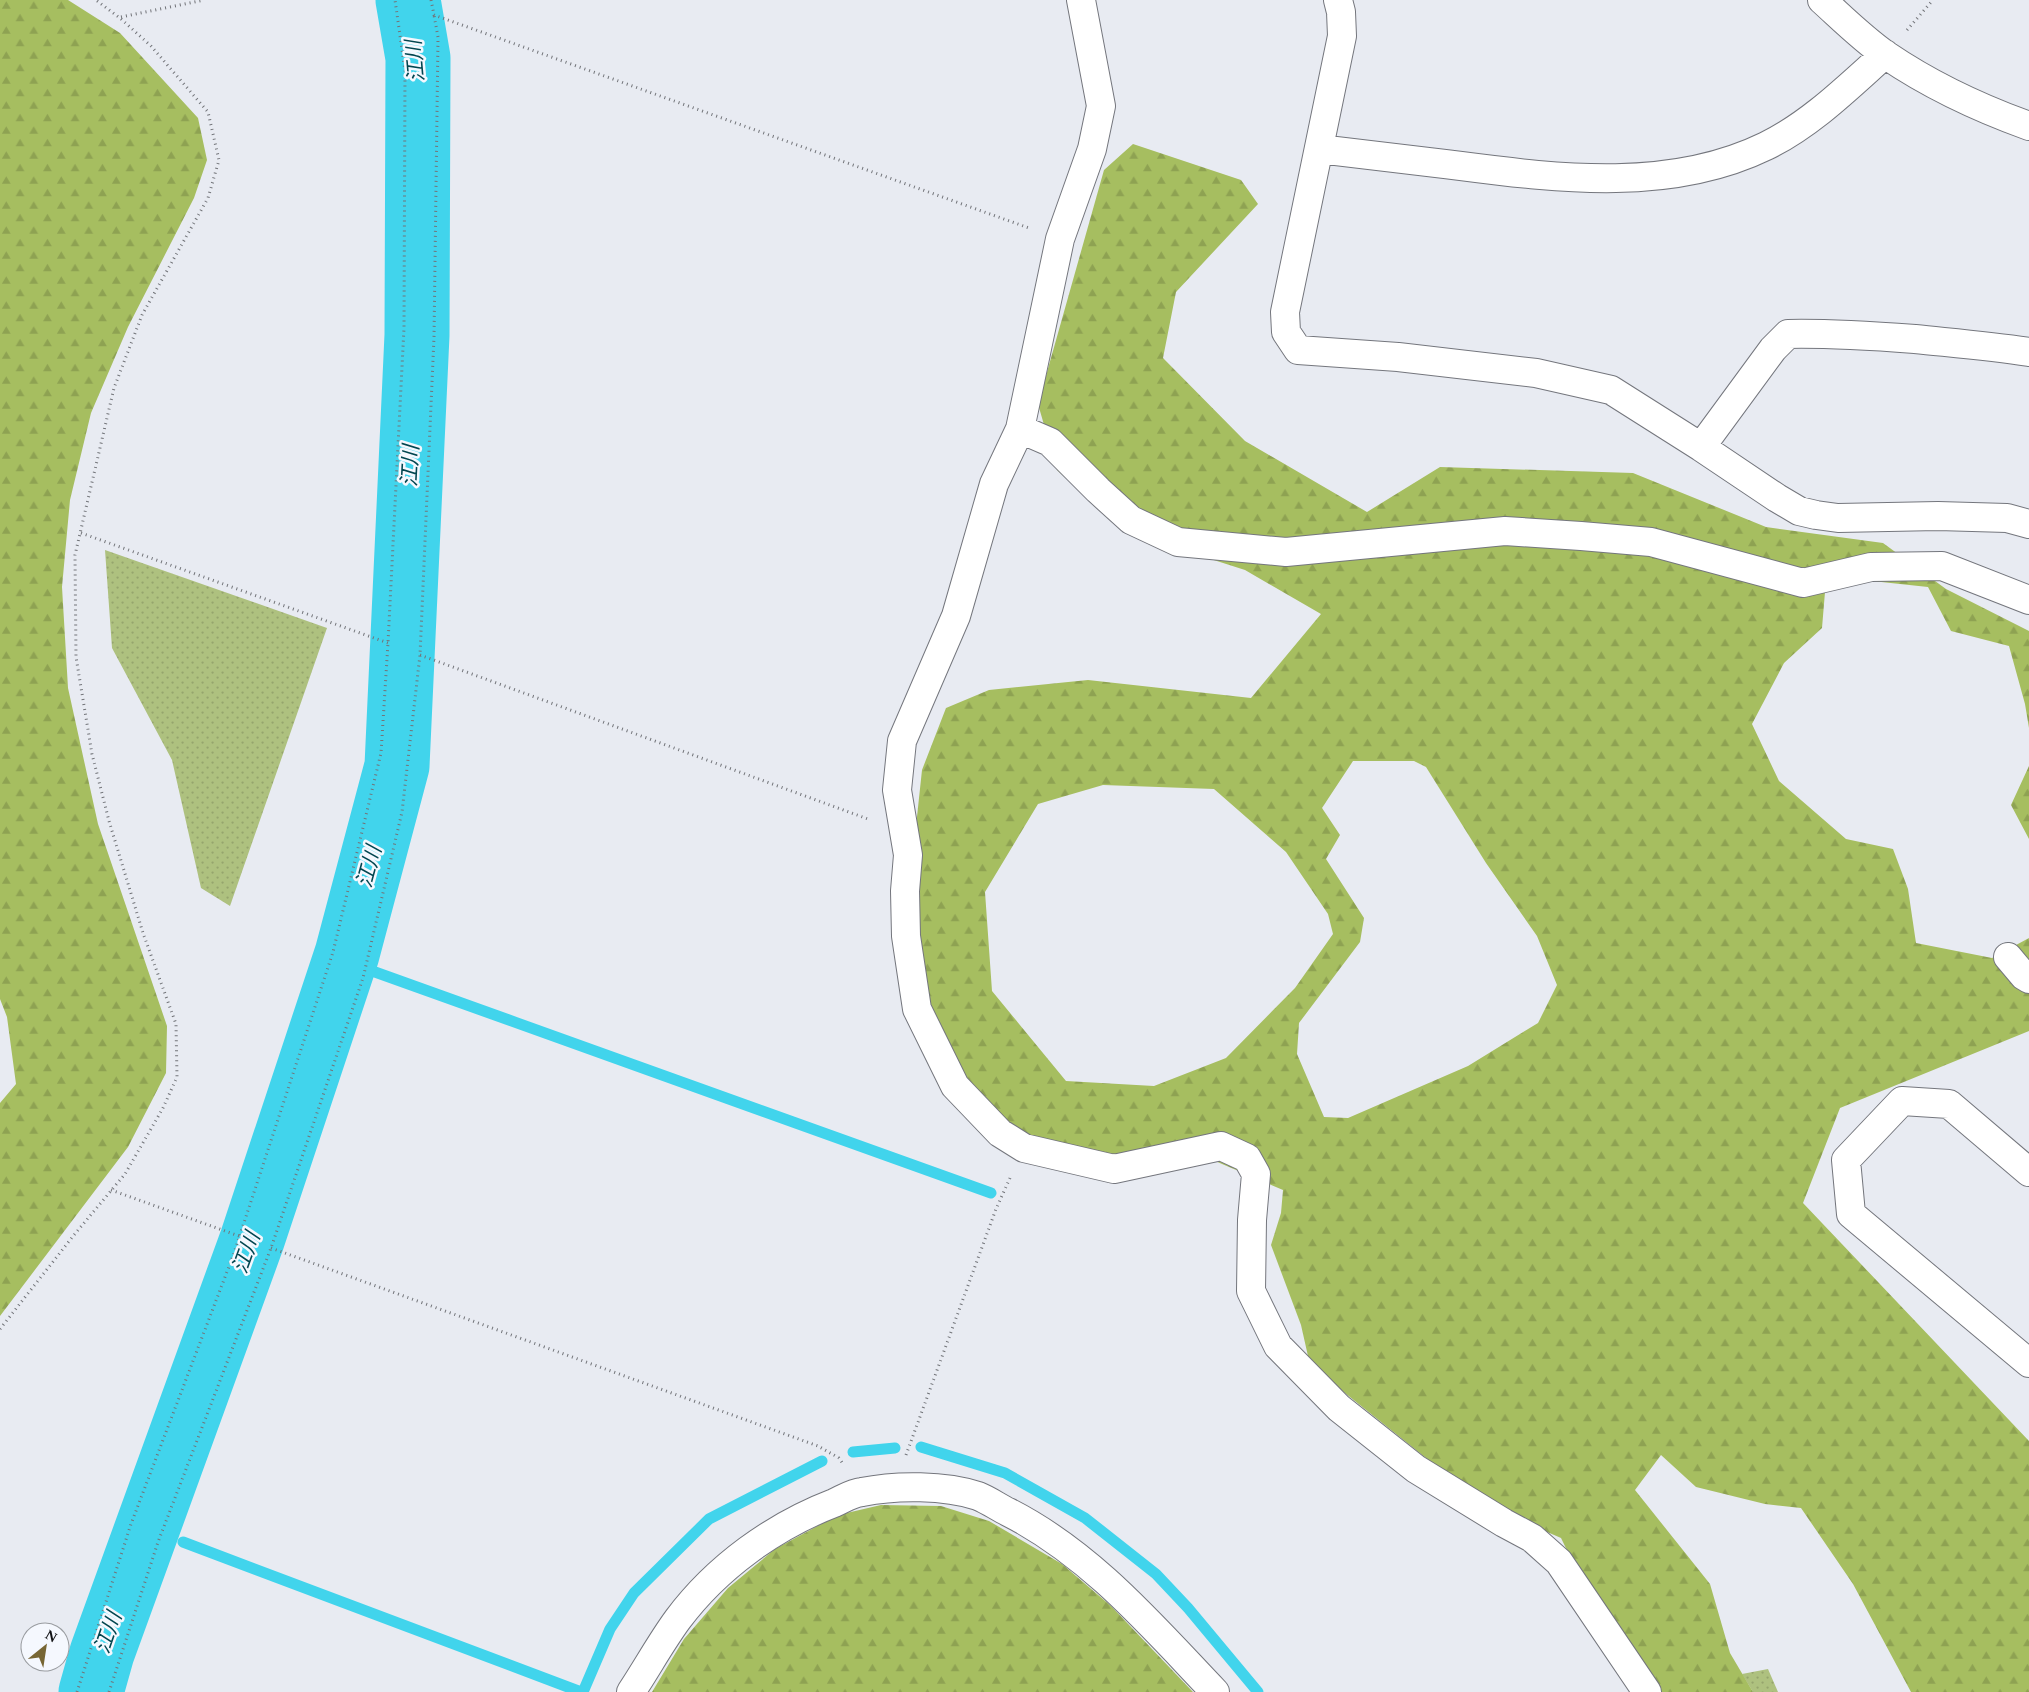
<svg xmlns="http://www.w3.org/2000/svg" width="2029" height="1692" font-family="Spectral,'Noto Sans JP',serif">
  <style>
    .grass { fill: url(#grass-dots) }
    .forest { fill: url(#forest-firs); fill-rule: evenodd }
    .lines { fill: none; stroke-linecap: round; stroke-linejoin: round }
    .stream { stroke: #41d4ec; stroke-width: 11 }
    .river { stroke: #41d4ec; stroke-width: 65 }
    .minor-casing { stroke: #74767d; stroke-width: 30 }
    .path { stroke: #727479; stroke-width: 3; stroke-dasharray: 1 4; stroke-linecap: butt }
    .minor { stroke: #fff; stroke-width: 28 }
    .labels { text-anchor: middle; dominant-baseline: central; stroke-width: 5; stroke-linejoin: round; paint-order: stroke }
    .water-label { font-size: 21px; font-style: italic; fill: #024650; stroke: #f5f8fe }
  </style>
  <defs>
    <pattern id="grass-dots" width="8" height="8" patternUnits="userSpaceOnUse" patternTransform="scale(1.25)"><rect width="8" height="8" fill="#aec17f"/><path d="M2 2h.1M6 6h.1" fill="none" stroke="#95a56d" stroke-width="1.8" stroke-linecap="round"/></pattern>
    <pattern id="forest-firs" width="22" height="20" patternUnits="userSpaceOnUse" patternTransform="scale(1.25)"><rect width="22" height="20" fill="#a6be60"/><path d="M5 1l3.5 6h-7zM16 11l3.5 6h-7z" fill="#8ea252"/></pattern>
  </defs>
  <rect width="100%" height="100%" fill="#e8ebf2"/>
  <!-- grass -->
  <path class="grass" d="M105,550L327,628L230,906L201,888L172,760L112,648Z
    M1768,1669L1778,1692H1753L1742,1674Z"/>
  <!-- forest -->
  <path class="forest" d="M0,0H68L120,33L198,118L207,160L194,198L128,327L91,413L70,500L62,587L68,688L98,824L167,1026L166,1073L128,1147L0,1316V1103L16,1084L7,1017L0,999Z
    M1133,144L1241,180L1258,204L1176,292L1163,358L1245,441L1367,512L1440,467L1633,473L1766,527L1883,543L1946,589L2029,631V728L2025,704L2009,646L1951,631L1928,587L1872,581L1825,592L1822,628L1784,663L1752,724L1779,781L1846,839L1893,849L1908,889L1916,943L1992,958L2029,938V1031L1840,1108L1803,1203L2029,1441V1692H1911L1853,1584L1801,1508L1765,1504L1696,1487L1661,1455L1635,1490L1710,1584L1730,1653L1753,1692H1656L1585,1587L1561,1538L1531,1525L1431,1462L1310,1365L1301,1325L1271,1245L1281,1213L1283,1190L1208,1158L1115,1160L1031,1142L973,1091L921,984L910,882L922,770L946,708L989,690L1088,680L1251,698L1321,614L1245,570L1123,531L1057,470L1038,404L1104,170ZM1353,761H1414L1426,767L1486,863L1537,936L1557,985L1538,1023L1468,1066L1348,1118L1324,1117L1297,1054L1299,1023L1360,942L1364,918L1326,859L1340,835L1322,808ZM1103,785L1214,789L1286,852L1328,914L1333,934L1295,988L1226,1058L1154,1086L1066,1081L992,991L985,892L1038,804Z
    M2029,766V839L2011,805Z
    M881,1505L941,1506L989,1521L1062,1564L1111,1606L1193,1692H652L684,1639L728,1588L775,1549L838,1515Z"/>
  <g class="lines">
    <!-- stream -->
    <path class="stream" d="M345,960L351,963
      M375,972L991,1193
      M921,1447L1005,1473L1085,1518L1156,1574L1188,1608L1258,1692
      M853,1452L895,1448
      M147,1529L152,1531
      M183,1542L581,1692
      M583,1692L610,1629L634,1593L709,1519L822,1461"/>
    <!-- river -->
    <path class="river" d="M91,1692L102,1653L252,1240L347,954L397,766L417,335L418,58L408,0"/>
    <!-- minor casing -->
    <g class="minor-casing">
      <path id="minor" d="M1081,0L1101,106L1092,149L1060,239L1020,429L994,484L956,616L902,741L897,790L908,855L905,891L906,936L917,1009L955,1086L1000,1133L1024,1148L1114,1169L1221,1146L1247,1158L1256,1174L1252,1220L1251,1291L1278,1346L1339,1408L1416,1469L1504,1523L1532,1538L1559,1562L1647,1692
        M1338,0L1341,12L1342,36L1285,312L1286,332L1298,350L1398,357L1536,373L1611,390L1701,447L1777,498L1799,511L1816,515L1838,518L1938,516L2007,518L2029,524
        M1822,0C1843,19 1863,39 1886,55C1930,85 1979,108 2029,126
        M1319,149C1367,155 1414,160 1461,166C1561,179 1672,192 1766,146C1811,124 1848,87 1885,54
        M1020,429L1050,442L1098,490L1131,520L1178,542L1286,552L1505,531L1581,536L1651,542L1803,583L1871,567L1942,566L2029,600
        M1701,447L1773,349L1788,334C1830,333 1873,336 1915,339C1953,343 1991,346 2029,352
        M2008,957L2024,976L2029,979
        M2029,1172L1949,1104L1902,1101L1846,1160L1851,1214L2029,1363
        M631,1692C647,1668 661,1642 678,1619C717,1567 774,1526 834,1503C843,1499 852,1493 862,1492C896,1485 945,1485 978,1496C988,1500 998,1507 1008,1512C1091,1554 1152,1626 1215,1692"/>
    </g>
    <!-- path -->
    <path class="path" d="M431,0L434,15L1029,228
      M121,17L204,0
      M1907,30L1933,0
      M81,533L388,643
      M420,655L868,819
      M111,1190L239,1236
      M271,1248L818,1446L839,1458L843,1464
      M0,1329L74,1235L125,1174L163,1108L177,1077L176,1024L143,933L109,821L92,754L76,657L75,555L114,388L142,315L208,198L219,160L208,112L151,46L120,18L96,0
      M906,1455L996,1209L1010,1178
      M77,1692L131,1524L233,1256L333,952L381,753L388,643L404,328L405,71L395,0
      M109,1692L158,1542L271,1248L363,978L402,812L420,655L434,337L438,37L434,15"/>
    <!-- minor -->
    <use href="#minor" class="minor"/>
  </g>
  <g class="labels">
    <!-- water labels -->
    <g class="water-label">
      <text transform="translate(416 61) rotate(-95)">江川</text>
      <text transform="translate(411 466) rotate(-87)">江川</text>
      <text transform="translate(370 867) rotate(-75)">江川</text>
      <text transform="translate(247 1253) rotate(-70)">江川</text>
      <text transform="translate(109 1633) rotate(-71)">江川</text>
    </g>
  </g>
  <!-- north arrow -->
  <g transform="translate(45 1647) rotate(30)"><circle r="24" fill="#f5f8fe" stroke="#999ca0"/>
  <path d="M0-4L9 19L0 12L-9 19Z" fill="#776634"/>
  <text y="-8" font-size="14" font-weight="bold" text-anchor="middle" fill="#101114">N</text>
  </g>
</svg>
